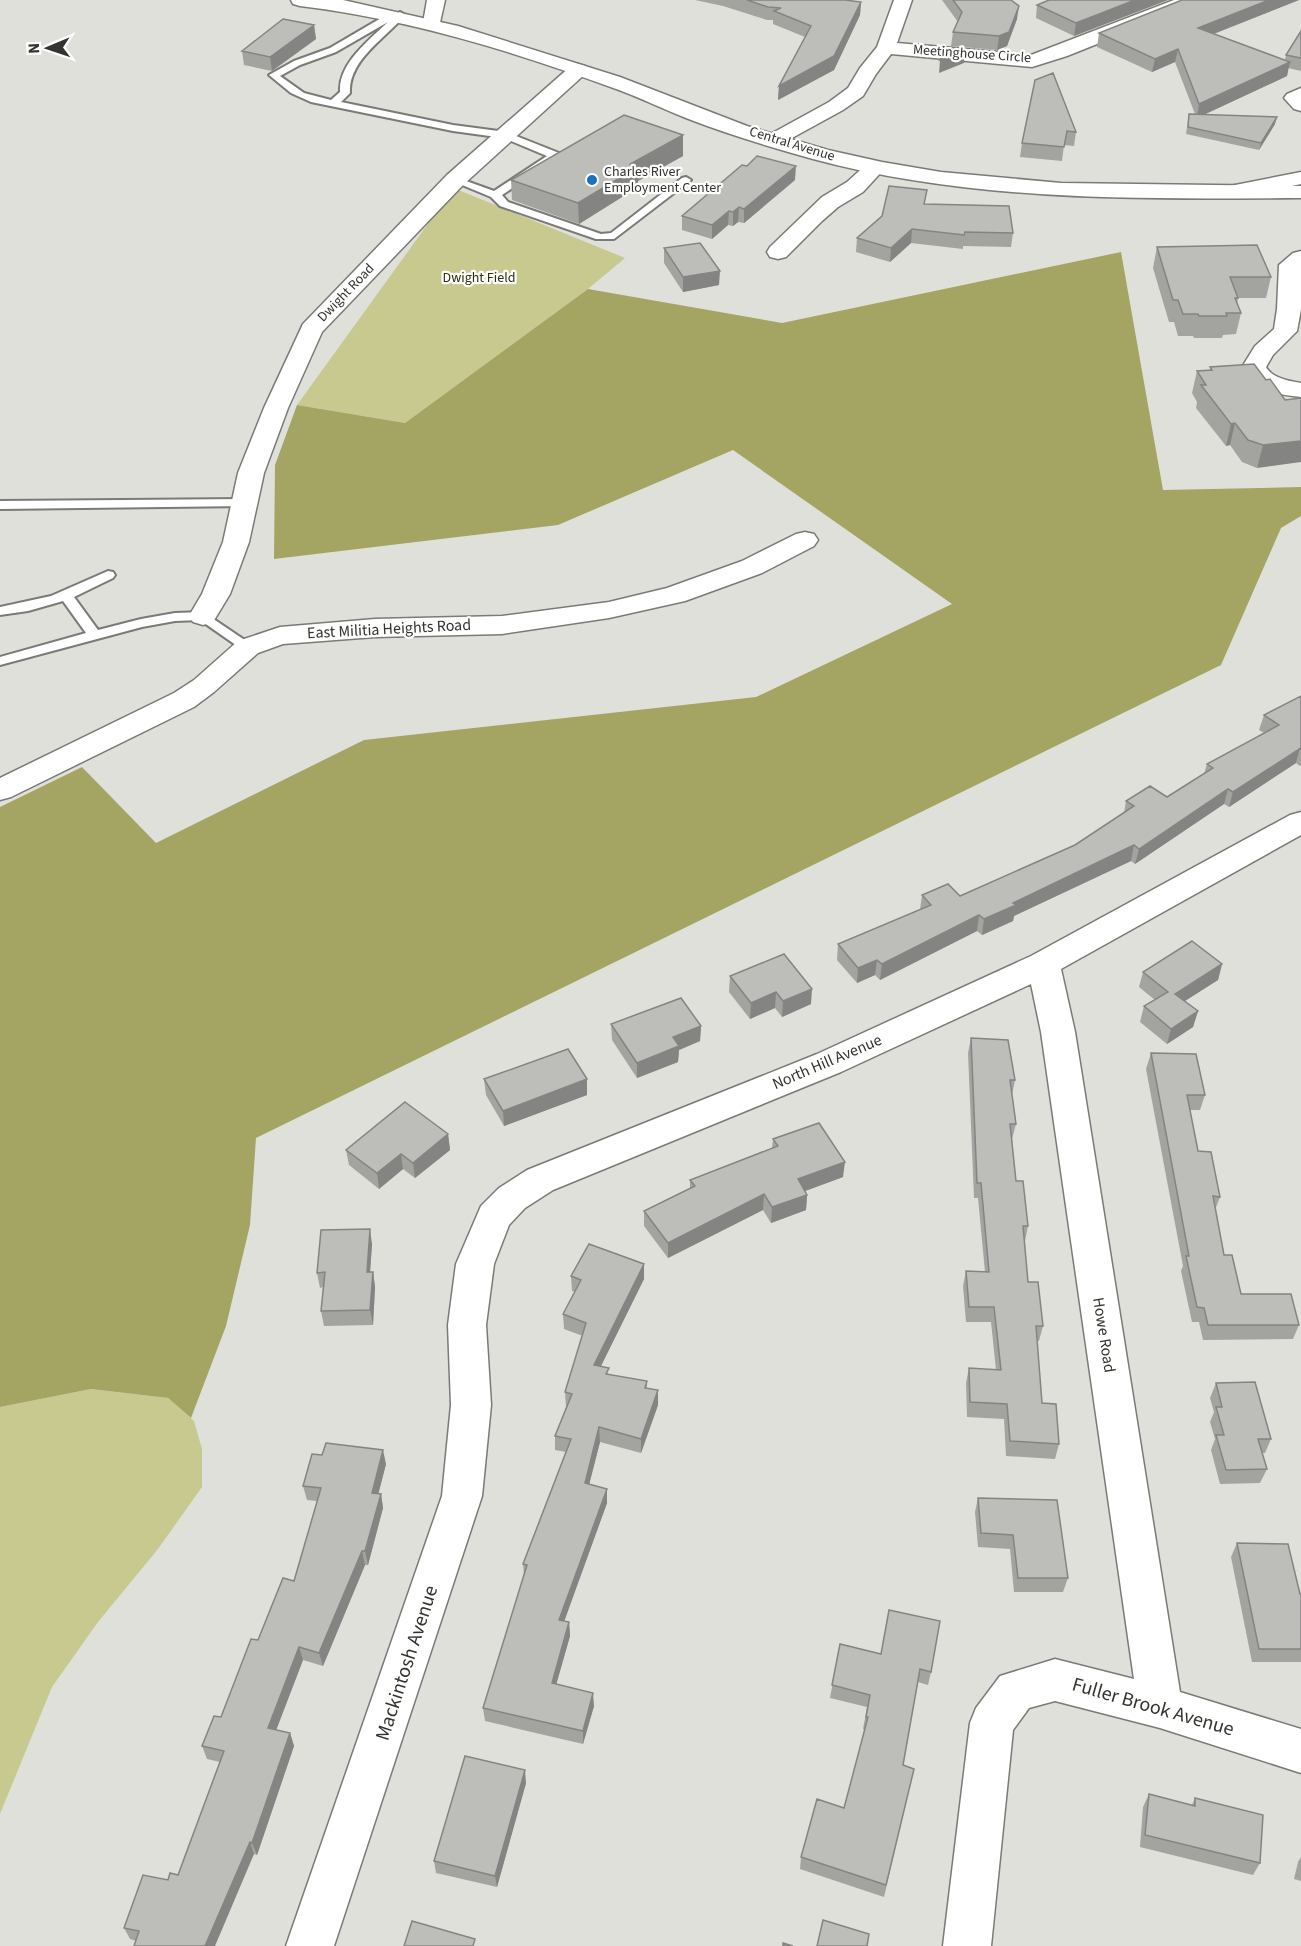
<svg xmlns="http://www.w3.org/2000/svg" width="1301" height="1946" font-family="'Source Sans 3',sans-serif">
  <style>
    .green { fill: #c8c98e }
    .forest { fill: #a4a562 }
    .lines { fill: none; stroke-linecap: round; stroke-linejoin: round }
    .service-casing { stroke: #7a7a76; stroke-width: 4 }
    .minor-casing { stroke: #7a7a76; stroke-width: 3 }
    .tertiary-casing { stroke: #7a7a76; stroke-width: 3 }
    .secondary-casing { stroke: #7a7a76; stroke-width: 3 }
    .service { fill: #fff; fill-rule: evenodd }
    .minor { fill: #fff; fill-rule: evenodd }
    .tertiary { fill: #fff; fill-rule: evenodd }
    .secondary { fill: #fff; fill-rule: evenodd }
    .wall { fill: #a3a39f }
    .shaded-wall { fill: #848582 }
    .building { fill: #bdbeb9; stroke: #848582; stroke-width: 1.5 }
    .poi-dot { fill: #1e6fbe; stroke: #fffffe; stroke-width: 2 }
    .labels { text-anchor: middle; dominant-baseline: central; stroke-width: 4.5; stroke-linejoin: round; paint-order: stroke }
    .far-street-label { font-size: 14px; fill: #333331; stroke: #fffffe }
    .far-poi-label { font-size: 14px; fill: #333331; stroke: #fffffe; text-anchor: start }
    .far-park-label { font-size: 14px; fill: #2e2e10; stroke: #fffffe }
    .street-label { font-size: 16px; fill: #333331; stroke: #fffffe }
    .near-street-label { font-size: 20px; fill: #333331; stroke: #fffffe }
  </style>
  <rect width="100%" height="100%" fill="#e0e0db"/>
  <!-- green -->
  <path class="green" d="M456,189L625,258L588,289L405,423L297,405L435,214Z
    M91,1389L168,1398L194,1421L202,1449V1487L158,1549L98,1622L52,1687L0,1814V1407Z"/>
  <!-- forest -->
  <path class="forest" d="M1121,252L1163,490L1301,487V516L1281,528L1221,665L256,1138L250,1225L226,1326L191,1418L168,1398L91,1389L0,1407V807L82,767L156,843L364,740L756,697L952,604L733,450L558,525L274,559L275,465L297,405L405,423L588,289L782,323Z"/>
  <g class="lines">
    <!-- service casing -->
    <g class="service-casing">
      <path id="service" d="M400,12L405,15C386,38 348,60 350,93L341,102L453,125L506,132L559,153V157L502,195L508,202L601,234L611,233L682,178L686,177L691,180L614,239H596L500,206L491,197L450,180L455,177L494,191L547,156L504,138L453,131L311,102L291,93L269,75L294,61L330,48L388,14L395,15ZM388,22C369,40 338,64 340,92L331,100L304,93L280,76L300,65L336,52Z
        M244,499L249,500L251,503L249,506L0,509V501Z
        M108,571L113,572L115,575L113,578L74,597L98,630L141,619L175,613L203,612L255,647L253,650H243L200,620L175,621L142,627L0,665V657L86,633L63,601L28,611L0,615V607L51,596Z"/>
    </g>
    <!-- minor casing -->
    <g class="minor-casing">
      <path id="minor" d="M894,0H912L897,43L1031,55L1174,0H1199L1197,4L1067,56L1032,67L891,54L876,74L863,96L843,110L781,144L774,146L767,144L764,140L767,136L829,102L848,88L860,68L877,47Z
        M578,64L585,66L588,70L585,74L463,185L322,332L288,408L264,473L249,542L230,594L213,622L203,625L193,622L189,616L202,594L223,542L238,473L264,408L303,324L447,175L571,66Z
        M1301,88V111L1294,109L1284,98L1287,94Z
        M875,161L882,163L886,167L863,192L838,207L822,221L786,257L778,259L770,257L767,252L770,247L822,197L847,182L868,163Z
        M1301,172V184L1233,198L1225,197L1222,192L1225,187Z
        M1301,251V309L1297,331L1273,355L1266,367C1272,378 1289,381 1301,383V397C1276,394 1254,391 1242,367L1255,346L1274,329L1277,309L1279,265L1293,253Z
        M805,532L814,534L818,540L814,546L762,573L685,601L609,618L502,634L375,637L283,644L258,653L214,692L194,707L11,797L0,800V778L174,693L194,680L238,641L280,627L375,619L502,616L609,602L667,588L742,561L796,534Z
        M1301,812V835L1061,969L1075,1032L1180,1692L1301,1729V1773L1160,1728L1055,1701L1029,1708L1013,1730L991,1946H943L970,1723L976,1708L1000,1676L1055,1659L1134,1679L1041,1032L1031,984L841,1072L553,1190L525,1208L509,1225L494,1264L486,1325L491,1405L482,1496L334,1946H286L442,1496L451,1405L448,1325L456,1264L481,1206L499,1188L527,1170L817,1054L1031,956L1290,815Z"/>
    </g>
    <!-- tertiary casing -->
    <g class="tertiary-casing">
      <path id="tertiary" d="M427,0H445L439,27H425L423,23Z"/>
    </g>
    <!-- secondary casing -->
    <g class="secondary-casing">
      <path id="secondary" d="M291,0H343L458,26L620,77L747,126L828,150L882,162L941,172L1061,183L1301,186V198C1138,199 973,202 813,159C770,147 727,134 686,118C663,109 641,98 619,90C516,52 409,19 300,6L293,4Z"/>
    </g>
    <!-- service -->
    <use href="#service" class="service"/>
    <!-- minor -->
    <use href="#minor" class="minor"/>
    <!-- tertiary -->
    <use href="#tertiary" class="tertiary"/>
    <!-- secondary -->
    <use href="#secondary" class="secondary"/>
  </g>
  <!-- wall -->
  <path class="wall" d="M695,0H845L861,2L860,15L834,70L778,100L779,86L805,37L773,24V20H767L723,6Z
    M942,0H1011L1017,19L1007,46L997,50L951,46L953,32L958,22Z
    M1168,0L1074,36L1036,18L1037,5Z
    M1299,0L1214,34L1285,60L1286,55L1301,31V71L1288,68L1287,76L1205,114L1275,124L1259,150L1186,134L1189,114H1195L1175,62L1152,72L1097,47L1099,33Z
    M314,25L316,39L272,71L244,65L242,51Z
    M1035,80L1076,132L1074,146L1064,145L1062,161L1020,157L1022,143Z
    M683,135V156L638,181V187L579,224L512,200L511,180Z
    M795,180L744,223L738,222L733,226L728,225L712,239L682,230V216Z
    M926,204L1013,233L1011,247L963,246V249L911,243L890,262L856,252L857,238Z
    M1157,247L1271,277L1266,298H1238L1237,304L1241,313L1236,334L1223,335L1222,338H1194L1193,336H1178L1174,322H1169L1153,268Z
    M664,248L719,285L683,292L664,263Z
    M1210,367L1266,380L1285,400L1257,468L1242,462L1230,445L1226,446L1196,408L1197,402L1192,393L1197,371L1210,370Z
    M1301,696V765L1300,766L1296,763L1229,807L1224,804L1135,864L1131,861L1014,916L1013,921L982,935L977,931L880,980L875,975L857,983L837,960L838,944L920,910L922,895L960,896L1075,845L1124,813L1126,801L1167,797L1204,774L1207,764L1264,733L1259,730L1264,715Z
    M1222,964L1218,980L1184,1001L1198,1011L1193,1027L1167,1044L1140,1022L1144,1006L1155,1000L1139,987L1143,972Z
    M730,976L811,1004L782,1017L775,1008L750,1019L729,992Z
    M611,1024L701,1026L700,1041L679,1050L678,1062L637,1078L612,1040Z
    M971,1038L1015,1080L1012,1095L1016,1124L1012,1139L1016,1181L1028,1226L1025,1241H1024L1028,1282L1043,1326L1039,1341H1037L1042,1403L1059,1444L1055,1459L1006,1456L1004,1419L967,1417L966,1383L969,1368L996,1370L991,1322H966L963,1286L966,1271L985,1272L978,1198H974L968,1053Z
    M1151,1053L1205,1095L1200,1110H1190L1198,1151L1220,1197L1215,1210L1224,1255L1241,1294L1299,1325L1293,1339L1203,1340L1199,1322H1192L1181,1271L1183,1266L1146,1069Z
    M484,1079L587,1095L504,1126L486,1095Z
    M448,1134L450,1150L415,1178L403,1169L379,1189L349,1165L346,1150Z
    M773,1139L843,1177L805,1191L807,1195L806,1210L771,1223L763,1210L668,1258L644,1226V1211L690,1188V1180L772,1148Z
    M372,1244L370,1272H373L375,1287L373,1325L324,1326L321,1311L323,1287L320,1288L317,1273Z
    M644,1264V1279L601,1366L609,1375L647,1381V1388L658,1390V1405L641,1453L600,1442L589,1484L607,1489V1503L564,1621L569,1622L570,1636L556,1684L594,1706L583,1744L485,1721L483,1708L524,1575L523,1564L566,1452L555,1450V1436L566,1407L565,1392L583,1336L564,1329L563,1314L575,1292L572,1291L571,1276Z
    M1216,1383L1271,1439L1265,1453H1262L1267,1469L1260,1483L1220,1484L1211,1450L1215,1439L1210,1422L1214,1412L1210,1398Z
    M322,1455L386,1464L378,1494H381L383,1508L368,1565H365L323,1666L303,1660L276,1730L290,1733L294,1746L257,1855L254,1854L136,1941L130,1939L124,1928L168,1880L178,1875L220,1762L207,1759L202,1746L221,1717L258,1640L294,1581L317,1501L307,1500L303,1486Z
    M978,1498L1068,1578L1063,1592H1014L1010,1549L978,1547L975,1512Z
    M1237,1543L1301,1594V1662H1252L1231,1557Z
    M840,1644L931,1672L928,1685L918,1682L903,1765L914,1769L884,1897L800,1869L801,1857L844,1808L865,1730L863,1729L867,1707L830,1698Z
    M526,1783L497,1887L436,1873L434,1861Z
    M1149,1794L1192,1805L1195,1798L1260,1863L1253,1875L1140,1847L1143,1807Z
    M1301,1857V1881L1294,1879L1298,1862Z"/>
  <!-- shaded-wall -->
  <path class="shaded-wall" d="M1135,0H1168L1074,36L1076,23Z
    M1269,0H1299L1195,41L1198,28Z
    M861,2L860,15L834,70L778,100L779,86Z
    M1019,6L1017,19L1007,46L997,50L999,36Z
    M314,25L316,39L272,71L270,57Z
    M965,49L964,63L939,73L940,60Z
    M1178,49L1175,62L1152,72L1155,59Z
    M1290,62L1287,76L1197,118L1199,104Z
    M1277,117L1275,124L1259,150L1261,143Z
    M683,135V156L638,181V187L579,224L578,203L630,164Z
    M796,166L795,180L744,223V209Z
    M739,207L738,222L733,226V212Z
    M729,211L728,225L712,239V225Z
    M912,229L911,243L890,262L891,248Z
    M720,271L719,285L683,292V277Z
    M1235,423L1230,445L1226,446L1231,424Z
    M1301,441V462L1257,468L1263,445Z
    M1300,747L1296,763L1229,807L1233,792Z
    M1228,789L1224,804L1135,864L1139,849Z
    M1134,845L1131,861L1014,916L1013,921L982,935L984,919L1013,903Z
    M979,915L977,931L880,980L882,964Z
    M877,960L875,975L857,983L858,968Z
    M1222,964L1218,980L1171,1010L1175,994Z
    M812,989L811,1004L782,1017L783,1001Z
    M776,992L775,1008L750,1019L751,1003Z
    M1198,1011L1193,1027L1167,1044L1171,1029Z
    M701,1026L700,1041L679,1050L678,1062L637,1078V1063L673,1037Z
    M587,1079V1095L504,1126L503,1111Z
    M448,1134L450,1150L415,1178L413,1163Z
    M401,1154L403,1169L379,1189L377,1173Z
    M845,1162L843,1177L797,1194L798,1179Z
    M764,1194L763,1210L668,1258V1243Z
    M807,1195L806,1210L771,1223L772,1207Z
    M370,1229L372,1244L369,1287L367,1272Z
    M644,1264V1279L594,1380V1365Z
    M373,1272L375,1287L373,1325L370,1310Z
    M658,1390V1405L641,1453V1439Z
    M599,1427L600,1442L586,1497L585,1483Z
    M383,1450L386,1464L375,1507L372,1493Z
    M607,1489V1503L560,1633L559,1620Z
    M381,1494L383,1508L368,1565L365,1551Z
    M362,1551L365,1565L323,1666L319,1653Z
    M569,1622L570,1636L553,1696L552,1683Z
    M299,1647L303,1660L272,1741L268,1728Z
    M593,1693L594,1706L583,1744V1731Z
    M290,1733L294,1746L257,1855L252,1843Z
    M525,1770L526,1783L497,1887L495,1876Z
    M250,1842L254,1854L215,1946H205Z"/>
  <!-- building -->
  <path class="building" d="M747,0H845L861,2L834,56L779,86L811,26L774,11L781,8L768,7Z
    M953,0H1011L1019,6L1009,32L999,36L953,32L962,12Z
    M1049,0H1135L1076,23L1037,5Z
    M1182,0H1269L1198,28L1290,62L1199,104L1178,49L1155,59L1099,33Z
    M283,19L314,25L270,57L242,51Z
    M1301,31V58L1286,55Z
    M946,48L965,49L940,60Z
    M1053,73L1076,132L1067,131L1064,147L1022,143L1035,80Z
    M1189,114L1277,117L1261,143L1188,127Z
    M624,115L683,135L630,164L638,167L578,203L511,180Z
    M757,156L796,166L744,209L739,207L733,212L729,211L712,225L682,216L742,165L747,166Z
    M889,186L927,190L924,204L1009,206L1013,233L965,232L964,235L912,229L891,248L857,238L882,216Z
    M700,243L720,271L683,277L664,248Z
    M1257,245L1271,277H1230L1238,298H1235L1241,313H1226L1227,316H1199L1198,314H1183L1178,300H1173L1157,247Z
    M1254,364L1266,380L1270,379L1285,400L1301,398V441L1263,445L1248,440L1235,423L1231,424L1201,385H1206L1197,371L1212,370L1210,367Z
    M1301,696V748L1233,792L1228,789L1139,849L1134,845L1013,903L1016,905L984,919L979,915L882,964L877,960L858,968L838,944L931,905L922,895L948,884L960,896L1075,845L1134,806L1126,801L1150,786L1167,797L1213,768L1207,764L1279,725L1264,715Z
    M1192,941L1222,964L1175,994L1198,1011L1171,1029L1144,1006L1168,992L1143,972Z
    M784,954L812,989L783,1001L776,992L751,1003L730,976Z
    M681,998L701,1026L673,1037L679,1046L637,1063L611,1024Z
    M971,1038L1008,1040L1015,1080H1010L1016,1124H1010L1016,1181H1023L1028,1226H1023L1028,1282H1038L1043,1326H1036L1042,1403L1056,1404L1059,1444L1010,1441L1007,1404L970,1402L969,1368L1001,1370L994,1307H969L966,1271L989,1272L981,1183H977Z
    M568,1049L587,1079L503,1111L484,1079Z
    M1151,1053L1196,1054L1205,1095H1187L1198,1151L1211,1152L1220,1197L1213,1196L1224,1255H1232L1241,1294H1291L1299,1325H1208L1204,1308L1197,1307L1186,1256H1189Z
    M405,1102L448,1134L413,1163L401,1154L377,1173L346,1150Z
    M819,1123L845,1162L798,1179L807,1195L772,1207L764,1194L668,1243L644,1211L695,1186L690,1180L778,1146L773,1139Z
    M370,1229L367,1272H373L370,1310L321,1311L325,1272L317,1273L321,1230Z
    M589,1244L644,1264L594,1365L609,1368L606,1374L647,1381L645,1388L658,1390L641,1439L599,1427L585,1483L607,1489L559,1620L569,1622L552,1683L593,1693L583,1731L483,1708L527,1565L523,1564L571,1439L555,1436L572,1394L565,1392L586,1323L563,1314L581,1280L571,1276Z
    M1255,1382L1271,1439H1258L1267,1469L1226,1470L1216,1435H1224L1216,1407H1222L1216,1383Z
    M326,1443L383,1450L372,1493L381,1494L365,1551H362L319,1653L299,1647L268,1728L290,1733L252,1843L250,1842L205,1946H134L139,1931L124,1928L143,1875L168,1880L170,1873L178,1875L224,1751L202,1746L214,1716L221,1717L251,1639L258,1640L283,1578L294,1581L321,1488L303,1486L312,1454L322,1455Z
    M978,1498L1057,1500L1068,1578H1018L1013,1535L981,1533Z
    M1237,1543L1288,1544L1300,1594H1301V1649H1259Z
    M889,1610L940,1621L931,1672L920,1669L903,1765L914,1769L886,1885L801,1857L817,1799L844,1808L868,1717H866L870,1695L832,1685L840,1644L881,1654Z
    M465,1756L525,1770L495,1876L434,1861Z
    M1149,1794L1195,1806V1798L1263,1815L1260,1863L1145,1835Z
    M823,1920L869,1934L867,1946H817Z
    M412,1921L475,1939L473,1946H404Z
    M783,1943L793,1946H783Z"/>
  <!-- markers -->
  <circle class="poi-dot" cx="592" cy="180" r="6"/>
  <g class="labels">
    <!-- far-street labels -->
    <g class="far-street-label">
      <text transform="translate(972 54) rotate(4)">Meetinghouse Circle</text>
      <text transform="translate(792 144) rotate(17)">Central Avenue</text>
      <text transform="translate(346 293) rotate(-46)">Dwight Road</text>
    </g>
    <!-- far-poi labels -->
    <g class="far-poi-label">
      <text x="604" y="172">Charles River<tspan x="604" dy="16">Employment Center</tspan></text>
    </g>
    <!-- far-park labels -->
    <g class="far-park-label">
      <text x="479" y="278">Dwight Field</text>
    </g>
    <!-- street labels -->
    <g class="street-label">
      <text transform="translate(389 629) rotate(-3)">East Militia Heights Road</text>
      <text transform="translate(827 1062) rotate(-23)">North Hill Avenue</text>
      <text transform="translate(1104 1335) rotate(81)">Howe Road</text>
    </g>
    <!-- near-street labels -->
    <g class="near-street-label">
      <text transform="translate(407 1663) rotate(-72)">Mackintosh Avenue</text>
      <text transform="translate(1153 1707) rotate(16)">Fuller Brook Avenue</text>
    </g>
  </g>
  <!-- north arrow -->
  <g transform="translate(48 48) rotate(268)" stroke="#fffffe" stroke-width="4.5" paint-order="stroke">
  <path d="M0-4.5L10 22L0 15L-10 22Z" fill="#333331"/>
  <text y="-9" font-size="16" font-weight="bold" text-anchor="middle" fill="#333331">N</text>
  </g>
</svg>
